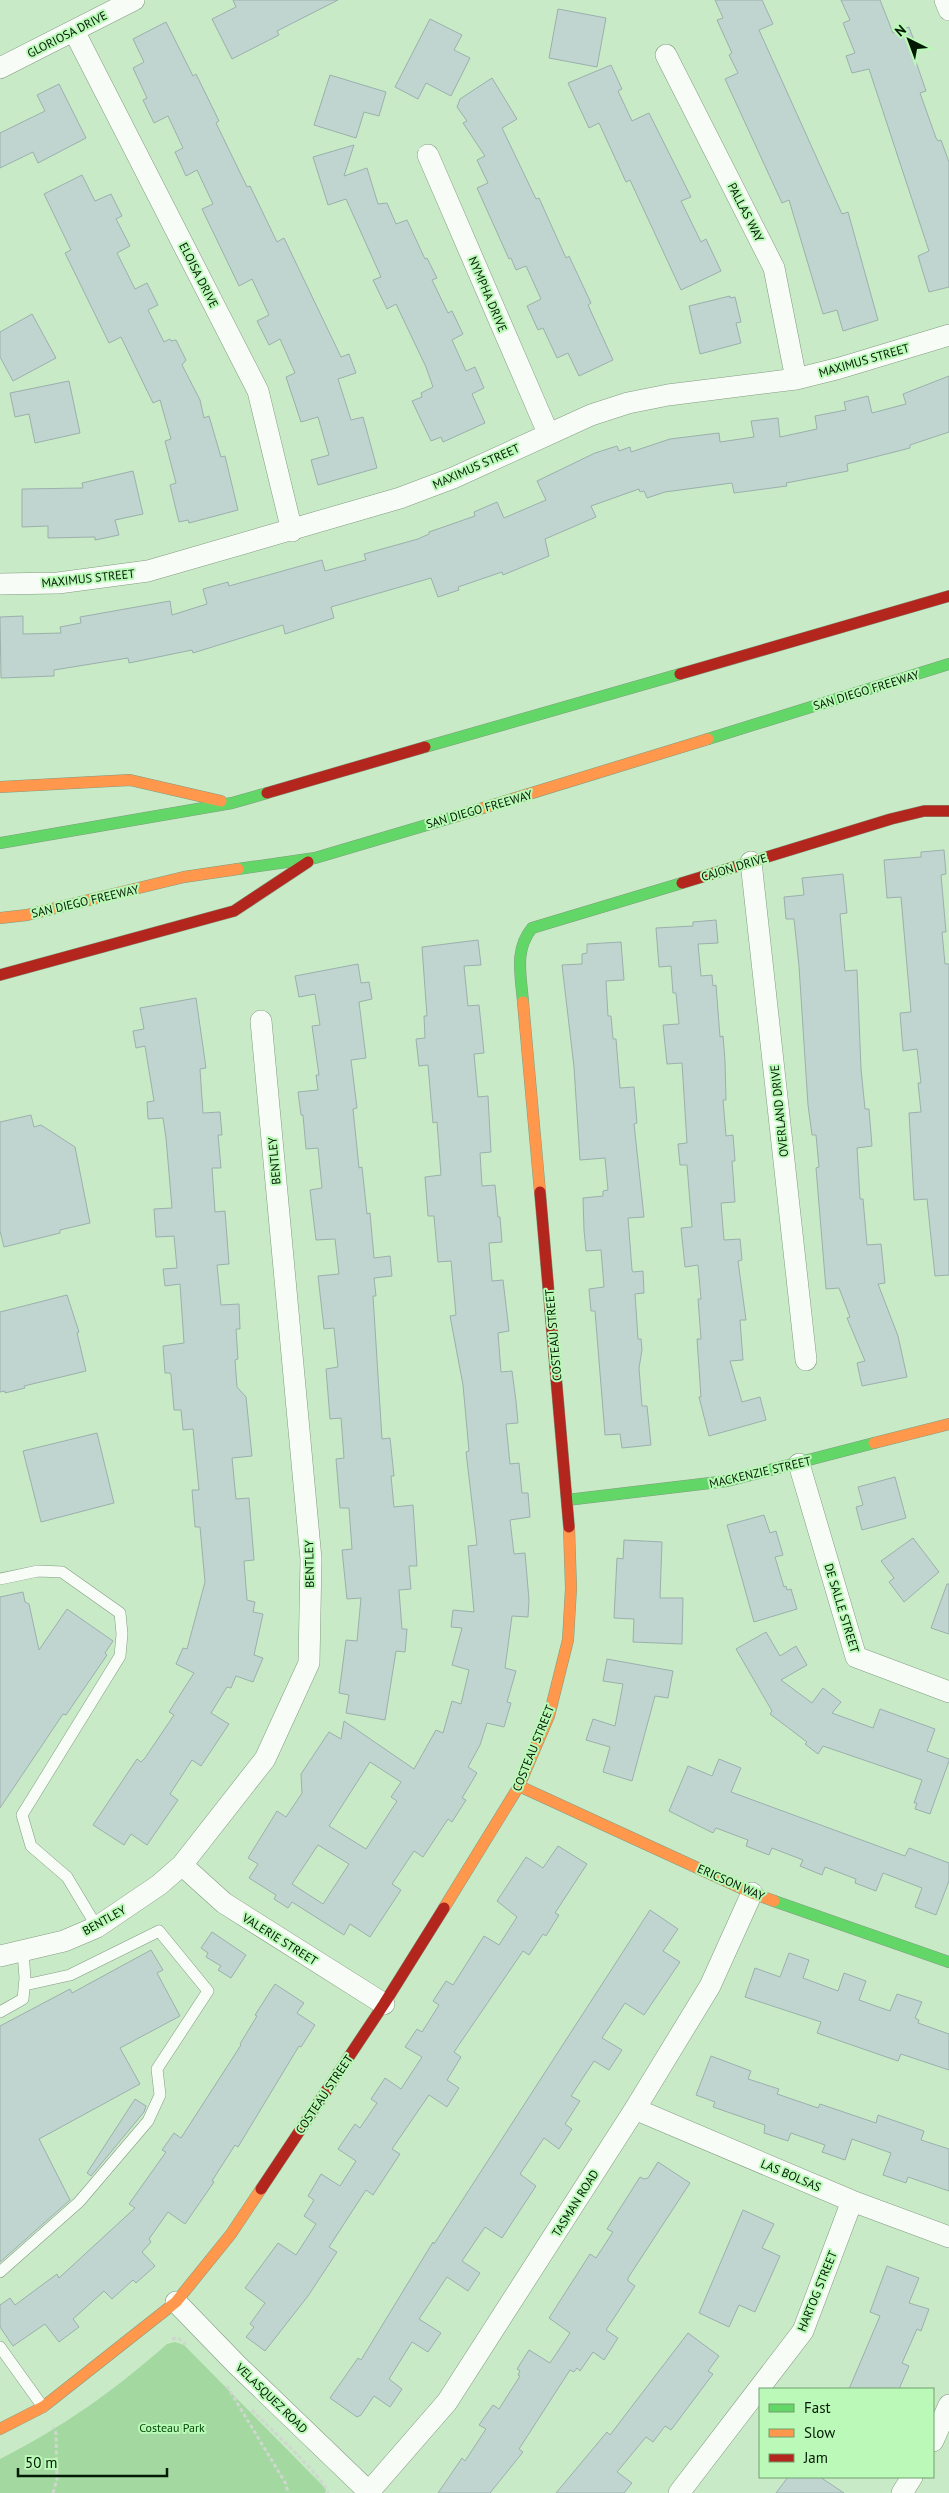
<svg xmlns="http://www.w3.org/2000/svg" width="949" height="2493" font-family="'PT Sans',sans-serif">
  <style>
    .green { fill: #a3d8a1 }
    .building { fill: #c0d5cf; stroke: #9bb0ad; fill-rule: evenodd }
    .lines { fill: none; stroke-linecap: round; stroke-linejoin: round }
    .lane-casing { stroke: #829c81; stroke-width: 12 }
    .street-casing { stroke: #829c81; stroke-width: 22 }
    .fast-casing { stroke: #829c81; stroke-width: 12 }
    .slow-casing { stroke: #829c81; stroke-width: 12 }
    .jam-casing { stroke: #829c81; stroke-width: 12 }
    .path { stroke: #cdd7cd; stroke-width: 3; stroke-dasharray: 4 2.5; stroke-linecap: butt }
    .lane { stroke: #f7fcf6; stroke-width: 11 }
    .street { stroke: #f7fcf6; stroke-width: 21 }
    .fast { stroke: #63d668; stroke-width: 11 }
    .slow { stroke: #ff974d; stroke-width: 11 }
    .jam { stroke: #b3261e; stroke-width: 11 }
    .labels { text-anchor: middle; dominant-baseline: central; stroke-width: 4; stroke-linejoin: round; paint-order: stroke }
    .street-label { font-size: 12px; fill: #031a04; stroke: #baf9b7 }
    .park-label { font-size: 12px; fill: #034c08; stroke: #baf9b7 }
  </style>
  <rect width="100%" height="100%" fill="#c8eac6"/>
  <!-- green -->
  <path class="green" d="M175,2342L184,2345L326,2489L325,2493H0V2459C63,2427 114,2391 167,2344Z"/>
  <!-- building -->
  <path class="building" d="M233,0H338L277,31L279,35L232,59L212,19L236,7Z
    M715,0H762L773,24L759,30L842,214L848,212L878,320L843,331L837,310L823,314L789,200L782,203L725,79L738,73L729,55L732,53L717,20L723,18Z
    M841,0H880L893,33L909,27L918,51L913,53L926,91L920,93L936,138L938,141L941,140L949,162V287L929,292L918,256L929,251L869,69L852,73L846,56L855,53L843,23L850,20Z
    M558,9L606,18L597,67L549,58Z
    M430,19L462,35L454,50L470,58L451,96L426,83L418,99L395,87Z
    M166,22L193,76L196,74L219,121L216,123L247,187L250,186L277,242L284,238L341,357L349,354L356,373L338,379L351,420L363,417L377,468L318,485L311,460L329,455L318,417L301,422L286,377L295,373L280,339L269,345L257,321L269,315L252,279L239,286L202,209L213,204L197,170L186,176L175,152L183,148L168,116L154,123L143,100L147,98L133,68L144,62L133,39Z
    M611,65L622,89L618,91L632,121L649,113L691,197L681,201L701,242L706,239L721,271L681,290L630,180L626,182L599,123L589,128L568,83Z
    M330,75L386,92L379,116L364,112L356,138L314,125Z
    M492,78L517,119L502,128L536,199L539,198L566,258L569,256L591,303L588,305L613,360L579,376L568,353L557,358L543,328L538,330L527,306L541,299L526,266L516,270L511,258L509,259L477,188L488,183L477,160L485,156L463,123L467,121L457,107L460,99Z
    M59,84L86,138L38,163L33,152L0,168V133L45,111L37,95Z
    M354,145L344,176L367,168L378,204L387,203L396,224L407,220L425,259L427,258L437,278L432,280L448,313L452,311L463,334L452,340L466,371L475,367L484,388L472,394L485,423L443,442L441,437L431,441L412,401L422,397L421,393L433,387L426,367L396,304L387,309L373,280L381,277L346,199L328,205L313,157Z
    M82,175L95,201L111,194L122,216L116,219L130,246L117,253L135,289L147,283L158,305L148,310L164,342L170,339L171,341L176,340L186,360L182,365L200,400L204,418L209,416L221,457L225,456L238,510L189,523L188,520L179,522L170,485L176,483L165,441L171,439L160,400L153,403L121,337L109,343L65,253L71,250L44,194Z
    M730,296V298L735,297L741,322L736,323L741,343L700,354L689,306Z
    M32,314L56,358L13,381L0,357V332Z
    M949,376V432L910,445V448L847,464L848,471L786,483L787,486L734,493L732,483L665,492L647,498L644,491L640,492L639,489L591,506L596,517L545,539L549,556L503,575L502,572L458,587L459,590L438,597L431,578L331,607L334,618L285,634L283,625L193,653L192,650L129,663L128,658L54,670V676L1,678L0,617L23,616V634L61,633L60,627L81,623L80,617L170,601L172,615L207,604L203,589L228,582L229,586L322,560L325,571L366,560L364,554L418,539L429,534V532L475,516L474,512L497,502L504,518L546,500L537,481L595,453L617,446L619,451L630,447L631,452L670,439L719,433L720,442L754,437L751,421L778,418L780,437L817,429L815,416L846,410L844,402L868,396L872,413L906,404L903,394Z
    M69,381L80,433L35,443L29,414L15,417L10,393Z
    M133,471L143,514L115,520L119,535L95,540V537L48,538V526L22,527V489L83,488L82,483Z
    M944,850L946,874L941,875L946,932H942L945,964H949V1275L935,1276L927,1199L914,1200L909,1113L921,1112L918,1083H921L917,1049L903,1051L900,1013L911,1012L901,897L887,898L884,860L921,857V852Z
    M843,874L847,913L840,914L845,971L857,970L861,1069L865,1109H869L872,1146L857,1148L860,1199H863L867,1245L881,1244L885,1283L878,1284L898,1336L907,1377L862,1386L857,1363L865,1361L847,1318L850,1317L839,1288L826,1289L816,1168L819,1167L816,1135H812L808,1105L799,966L794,919H786L784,897L804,895L802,878Z
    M716,920L718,943L698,944L701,976L712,975L713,986L716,985L720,1037L723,1036L725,1061L726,1100H723L726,1136L733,1135L735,1161H732L735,1202L721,1203L724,1240L740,1239L742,1260L738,1261L746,1320H740L743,1360L730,1361L742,1402L760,1397L766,1420L709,1436L699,1397H701L697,1339H701L698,1299H701L698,1265L685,1267L681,1228L692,1227L687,1165H680L678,1144L687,1143L682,1063L667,1064L663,1025L679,1024L676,993H673L671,966L659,967L656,928L693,926V922Z
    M478,940L481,965L464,966L468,1006L479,1005L482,1033L484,1053L474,1054L478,1097L488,1096L491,1152L480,1153L482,1186L495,1185L498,1217H500L502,1242L489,1243L492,1281L503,1280L509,1331L498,1333L501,1372L512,1371L516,1401L518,1423L506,1424L510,1464L519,1463L522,1493H528L530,1517L510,1520L514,1554L525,1553L529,1600L528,1617L512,1616L505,1668L516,1671L507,1702L511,1703L504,1727L487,1723L480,1745L468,1767L477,1773L462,1798L466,1800L452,1822L448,1819L423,1857L414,1851L392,1884L401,1890L370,1937L350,1924L344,1935L292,1902L288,1908L274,1899L276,1895L249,1878L258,1864L248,1858L277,1811L286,1817L302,1793L301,1774L329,1732L341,1739L344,1721L414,1769L436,1730L443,1733L452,1701L461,1704L469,1670L452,1665L462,1628L451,1627L453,1610L474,1612L468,1546L477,1545L466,1452L469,1451L463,1385L450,1316L456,1315L451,1261L438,1262L434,1216H428L425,1177L441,1175L437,1122L433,1123L428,1065L419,1066L416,1039L425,1038L424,1016H427L422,947ZM370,1762L401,1782L391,1797L397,1801L366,1849L329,1826ZM318,1845L349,1864L323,1904L292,1884Z
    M621,942L624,980L606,981L608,1016H611L613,1039H616L620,1088L634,1087L637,1123L634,1124L644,1217L628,1218L632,1270L633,1272L643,1271L644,1293L635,1294L638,1339H641L642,1350L639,1368L642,1406H647L651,1445L622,1448L620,1434L605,1435L595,1311H591L589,1289L604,1287L601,1250L586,1251L584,1230L583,1198L603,1196V1191L608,1190L605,1158L580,1160L574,1067L562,965L582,964V954L587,953V944Z
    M358,964L361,983L369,982L372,999L359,1002L366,1058L351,1060L357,1108L353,1109L359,1168L362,1167L367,1214L370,1213L374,1258L390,1256L392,1276L374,1278L376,1296H373L382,1439L390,1438L394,1476H391L394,1507L413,1505L417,1566H409L411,1589L399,1590L402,1629H407L405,1652L396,1651L385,1720L346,1713L349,1695L339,1693L346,1640L357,1641L361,1598L347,1599L342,1550L352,1549L349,1508H340L336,1459L344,1458L341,1418L330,1419L326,1369L338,1367L334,1328L324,1329L318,1276L339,1274L335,1239L316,1240L310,1190L322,1188L318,1148L306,1149L303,1115H301L298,1092L318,1090L316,1075H319L312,1026L320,1025L315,994L299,997L295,976Z
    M196,998L206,1068L200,1069L203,1113L220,1112L222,1135H218L221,1168H212L215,1212L225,1211L229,1264L217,1265L221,1305L239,1304L240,1329H236L238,1359L235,1360L237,1387L246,1397L252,1456L232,1458L236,1499L249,1498L254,1560L244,1561L247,1600L255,1602L253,1612L263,1614L254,1655L263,1658L253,1682L236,1676L231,1688L227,1687L211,1713L229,1724L201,1766L192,1760L170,1794L178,1800L147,1845L131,1834L124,1845L93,1825L137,1759L141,1762L145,1758L174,1715L169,1712L194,1673L176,1664L183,1648L187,1649L205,1582L200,1527H195L192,1490H199L193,1429L183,1430L181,1410H174L171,1375L170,1373H165L163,1346L184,1343L180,1284L165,1286L163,1269L177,1268L174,1236L156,1237L154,1209L172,1208L166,1138L163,1118L148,1119L147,1102L154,1101L145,1046L136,1048L133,1031L144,1029L140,1008Z
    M31,1115L34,1127L41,1125L75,1147L90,1223L60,1230V1233L4,1247L0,1231V1122Z
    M67,1295L79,1332L77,1333L86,1371L24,1386L25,1388L5,1393V1391L0,1392V1312Z
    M97,1433L114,1503L41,1522L23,1451Z
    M895,1477L906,1518L862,1530L856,1507L863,1505L858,1487Z
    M764,1515L770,1533L776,1531L783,1555L775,1557L784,1587L786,1586L787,1590L791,1589L797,1609L754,1622L727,1525Z
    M913,1538L939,1572L904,1602L889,1582L894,1578L881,1561Z
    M624,1540L662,1542L660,1598H683L682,1644L633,1642L634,1619L614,1618L617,1558L623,1559Z
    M947,1584H949V1634L931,1628Z
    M23,1592L25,1602L29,1604L39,1650L67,1609L113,1641L105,1653L107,1655L66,1715L63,1714L0,1808V1597Z
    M766,1632L780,1656L796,1646L807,1665L781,1680L812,1703L823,1688L841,1702L832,1713L873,1728L880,1709L935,1729L927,1751L949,1759V1761L930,1814L915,1809L917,1803H914L922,1780L823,1746L818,1754L805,1744L807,1742L770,1714L772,1711L736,1649Z
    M607,1659L673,1671L668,1698L655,1696L632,1781L603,1772L610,1747L586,1740L593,1719L615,1726L623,1684L603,1681Z
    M719,1759L741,1768L731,1792L905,1856L909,1848L949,1863V1881L936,1915L915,1907L922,1888L883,1873L876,1891L855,1883L856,1879L825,1867L822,1875L800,1866L803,1860L772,1848L769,1855L746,1846L748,1840L716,1828L713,1833L669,1811L688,1766L712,1776Z
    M558,1846L587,1864L555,1913L559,1915L546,1936L543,1934L529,1955L523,1951L454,2052L461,2057L447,2080L459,2088L447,2107L429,2095L392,2149L400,2154L373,2195L366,2190L329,2247L337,2252L308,2296L265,2351L246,2337L254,2327L250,2324L265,2303L245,2288L278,2243L296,2255L316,2224L304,2216L314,2200L308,2196L321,2174L340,2186L356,2161L338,2149L355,2124L360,2128L377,2103L371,2099L385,2078L401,2089L422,2057L405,2047L417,2029L422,2032L439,2005L433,2001L446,1981L453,1985L484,1936L499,1945L517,1917L497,1901L526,1857L543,1868Z
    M650,1910L678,1929L663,1951L680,1962L644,2015L625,2003L602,2038L622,2050L609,2070L594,2061L571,2096L580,2101L565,2124L572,2129L559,2149L544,2138L520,2174L536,2186L502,2238L485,2227L462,2261L480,2273L468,2291L447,2277L419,2319L441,2333L428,2352L412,2342L389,2379L402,2389L390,2407L374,2396L361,2415L357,2417L330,2398L358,2358L361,2360L433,2242L434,2244Z
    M212,1932L246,1955L231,1978L218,1970L221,1966L206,1957L208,1953L201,1948Z
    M151,1950L163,1970L157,1973L180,2016L120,2048L140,2084L39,2139L70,2200L0,2262V2026L70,1989L72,1993Z
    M789,1953L809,1960L803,1978L838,1991L844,1973L866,1981L859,2000L890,2011L897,1994L922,2002L915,2018L919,2020L918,2023L949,2034V2070L901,2054L898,2061L817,2033L821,2022L745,1997L755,1968L780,1977Z
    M275,1984L304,2003L297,2013L315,2025L301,2047L299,2046L238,2147L235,2145L212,2181L214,2182L185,2224L168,2212L149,2239L151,2242L142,2252L155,2266L136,2283L133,2280L112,2299L104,2291L73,2319L79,2327L59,2342L45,2324L13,2346L0,2327V2305L10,2298L15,2305L57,2274L59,2278L135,2208L129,2204L166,2152L162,2150L174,2133L181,2138L241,2045L240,2044L257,2016L255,2015Z
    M711,2056L751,2071L748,2079L779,2089L777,2094L818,2108L820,2104L876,2123L878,2115L924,2131L921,2140L949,2149V2191L908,2177L906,2183L883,2175L891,2153L852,2139L845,2160L822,2152L825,2145L791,2133L788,2141L764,2133L765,2125L713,2107L715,2102L696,2095Z
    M135,2099L146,2106L144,2112L91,2176L87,2173Z
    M658,2162L690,2183L628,2278V2281L635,2286L606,2330L618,2338L604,2360L593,2352L580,2371L577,2368L574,2372L570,2370L519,2449L523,2452L490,2493H438L462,2458L465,2461L486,2429L479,2425L493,2405L499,2409L520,2376L518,2375L520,2371L517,2369L529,2350L550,2363L570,2333L549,2318L590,2254L596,2258L613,2232L607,2229L640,2177L644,2179L648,2178Z
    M743,2210L774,2224L762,2248L780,2256L755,2312L739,2305L729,2327L699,2313Z
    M887,2266L919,2278L909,2303L929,2309L921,2331L917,2329L902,2363L909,2366L899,2389H849L880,2316L870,2312Z
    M688,2333L719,2356L708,2371L713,2374L671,2430L665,2426L653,2442L646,2437L617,2472L632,2483L624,2493H556L607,2432L610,2435Z
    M788,2477H820L844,2493H776Z"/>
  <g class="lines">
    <!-- lane casing -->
    <g class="lane-casing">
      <path id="lane" d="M0,1579L38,1571L62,1572L120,1613L122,1634L120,1656L22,1815L31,1846L67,1877L97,1927
        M0,2012L23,1999L25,1978L23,1952
        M0,2272L79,2202L148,2121L160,2095L157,2069L208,1991L159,1931L70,1975L25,1985
        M0,2347L43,2407"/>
    </g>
    <!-- street casing -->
    <g class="street-casing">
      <path id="street" d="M945,0L949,10
        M74,31L258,391L292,531
        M666,55L774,268L796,379
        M0,68L134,0
        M428,155L548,433
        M0,584L58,583L148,571L400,498L453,478L591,415L628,403L668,395L796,379L840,368L949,335
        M751,862L806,1360
        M799,1464L856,1657L949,1692
        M182,1865L224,1903L384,2004
        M0,1956L64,1941L97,1927L159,1885L182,1865L265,1759L309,1663L311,1559L261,1021
        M635,2109L852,2201L949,2237
        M176,2302L236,2364L369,2492
        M933,2441L949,2405
        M368,2493L447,2402L635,2109L710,1986L752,1893
        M679,2493L803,2331L852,2201
        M902,2493L912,2477"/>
    </g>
    <!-- fast casing -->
    <g class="fast-casing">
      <path id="fast" d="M708,739L949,664
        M425,747L680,674
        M0,843L232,803L267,793
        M238,869L315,858L457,816
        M523,1002C521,975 514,950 532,928L682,883
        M567,1500L727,1481L874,1443
        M774,1901L949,1962"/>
    </g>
    <!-- slow casing -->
    <g class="slow-casing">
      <path id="slow" d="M0,787L130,780L221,801
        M457,816L708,739
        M0,918L27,915L184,877L238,869
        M523,1002L540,1192
        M874,1443L949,1424
        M519,1786L752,1893L774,1901
        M444,1908L519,1786L549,1716L568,1640L571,1588L569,1527
        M0,2429L43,2407L176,2302L231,2234L261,2189"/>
    </g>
    <!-- jam casing -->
    <g class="jam-casing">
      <path id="jam" d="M680,674L949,596
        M267,793L425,747
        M682,883L891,819L924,811H949
        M0,975L234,911L308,862
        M540,1192L569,1527
        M261,2189L384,2004L444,1908"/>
    </g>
    <!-- path -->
    <path class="path" d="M172,2339L178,2338L186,2344
      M227,2386L286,2484L288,2493
      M252,2410C267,2426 323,2476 328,2493
      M53,2493L57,2479L56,2433L53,2427"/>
    <!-- lane -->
    <use href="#lane" class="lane"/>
    <!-- street -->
    <use href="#street" class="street"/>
    <!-- fast -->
    <use href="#fast" class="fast"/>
    <!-- slow -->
    <use href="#slow" class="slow"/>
    <!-- jam -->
    <use href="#jam" class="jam"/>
  </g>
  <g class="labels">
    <!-- street labels -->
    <g class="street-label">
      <text transform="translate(67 34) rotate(-27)">GLORIOSA DRIVE</text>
      <text transform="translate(746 212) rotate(63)">PALLAS WAY</text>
      <text transform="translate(199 275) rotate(63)">ELOISA DRIVE</text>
      <text transform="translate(488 294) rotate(67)">NYMPHA DRIVE</text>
      <text transform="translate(864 360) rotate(-16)">MAXIMUS STREET</text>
      <text transform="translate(476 466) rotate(-24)">MAXIMUS STREET</text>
      <text transform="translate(88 578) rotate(-6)">MAXIMUS STREET</text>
      <text transform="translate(866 690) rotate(-17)">SAN DIEGO FREEWAY</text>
      <text transform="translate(479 809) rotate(-16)">SAN DIEGO FREEWAY</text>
      <text transform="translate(734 867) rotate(-17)">CAJON DRIVE</text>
      <text transform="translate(85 901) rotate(-13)">SAN DIEGO FREEWAY</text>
      <text transform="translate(779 1111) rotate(-96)">OVERLAND DRIVE</text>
      <text transform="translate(274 1161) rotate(-95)">BENTLEY</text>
      <text transform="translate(553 1335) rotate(-95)">COSTEAU STREET</text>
      <text transform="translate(760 1472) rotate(-13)">MACKENZIE STREET</text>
      <text transform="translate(309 1564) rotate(-91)">BENTLEY</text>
      <text transform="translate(842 1608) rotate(73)">DE SALLE STREET</text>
      <text transform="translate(533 1748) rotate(-68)">COSTEAU STREET</text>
      <text transform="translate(731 1882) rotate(24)">ERICSON WAY</text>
      <text transform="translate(104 1920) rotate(-29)">BENTLEY</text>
      <text transform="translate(280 1939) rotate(32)">VALERIE STREET</text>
      <text transform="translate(324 2094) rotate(-56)">COSTEAU STREET</text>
      <text transform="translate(791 2175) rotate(23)">LAS BOLSAS</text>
      <text transform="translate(575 2203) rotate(-58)">TASMAN ROAD</text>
      <text transform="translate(817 2291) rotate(-68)">HARTOG STREET</text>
      <text transform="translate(272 2398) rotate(44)">VELASQUEZ ROAD</text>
    </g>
    <!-- park labels -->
    <g class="park-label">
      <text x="172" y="2427">Costeau Park</text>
    </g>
  </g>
  <!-- legend -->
  <rect x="759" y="2388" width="175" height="90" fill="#baf9b7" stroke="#71a06f"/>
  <rect x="769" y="2404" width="25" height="8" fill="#63d668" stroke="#71a06f"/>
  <text x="804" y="2413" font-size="15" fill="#031a04">Fast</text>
  <rect x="769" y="2429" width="25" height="8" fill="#ff974d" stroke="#71a06f"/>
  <text x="804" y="2438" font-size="15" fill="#031a04">Slow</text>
  <rect x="769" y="2454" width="25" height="8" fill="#b3261e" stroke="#71a06f"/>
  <text x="804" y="2463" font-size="15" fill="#031a04">Jam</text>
  <!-- north arrow -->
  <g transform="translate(909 40) rotate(318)" stroke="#baf9b7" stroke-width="4" paint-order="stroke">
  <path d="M0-4L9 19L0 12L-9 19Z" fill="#031a04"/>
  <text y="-8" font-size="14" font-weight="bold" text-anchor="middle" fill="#031a04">N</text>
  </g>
  <!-- scale -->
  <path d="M18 2468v8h149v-8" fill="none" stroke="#031a04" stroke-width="2.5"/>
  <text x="25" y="2468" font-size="15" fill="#031a04" stroke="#baf9b7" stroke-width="4" paint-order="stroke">50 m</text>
</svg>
